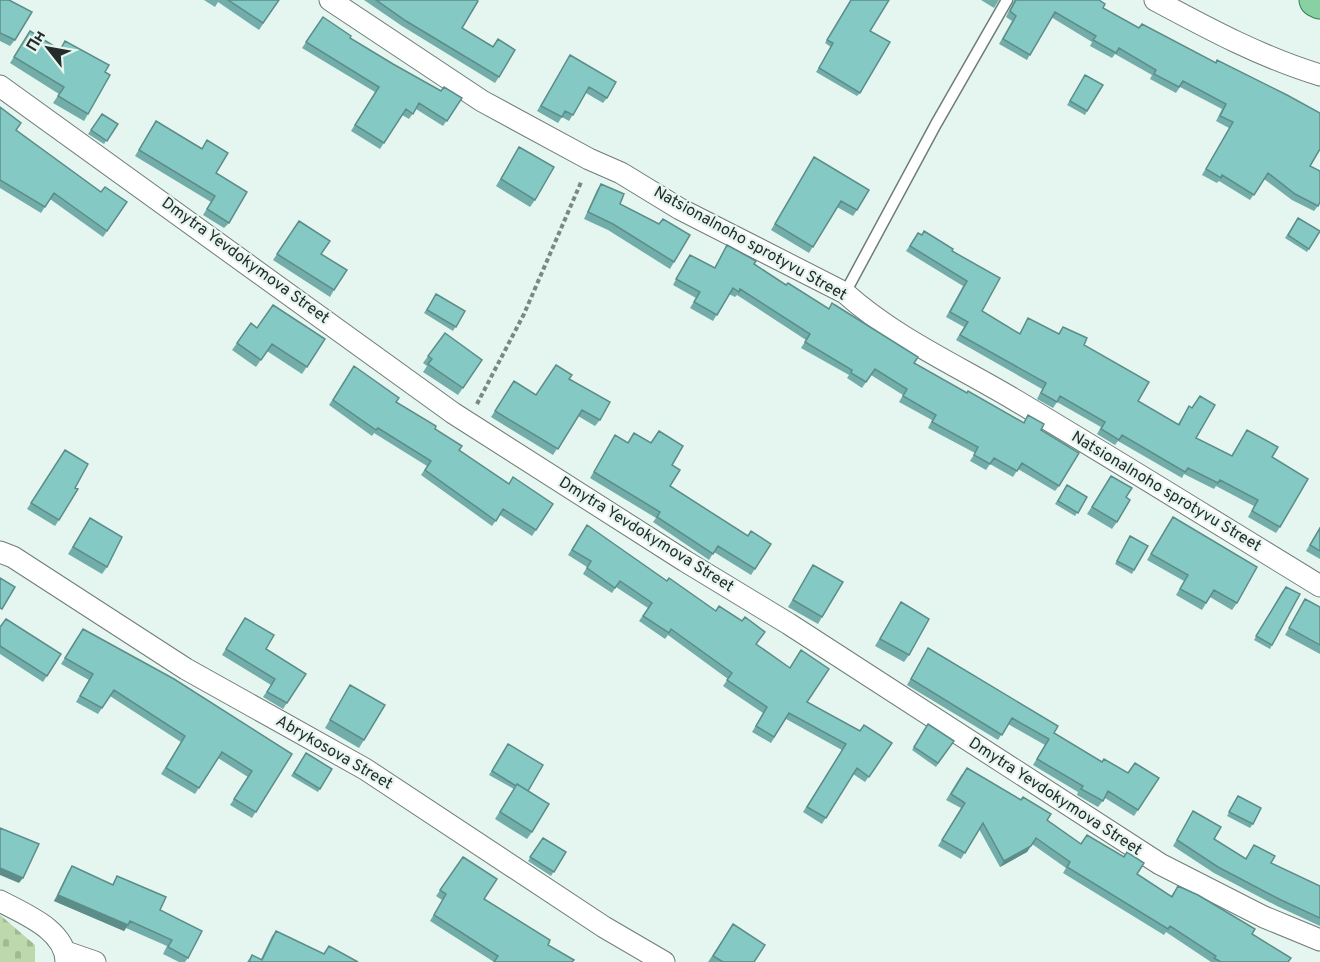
<svg xmlns="http://www.w3.org/2000/svg" width="1320" height="962" font-family="Overpass,sans-serif">
  <style>
    .cemetery { fill: url(#cemetery-stones) }
    .lines { fill: none; stroke-linecap: round; stroke-linejoin: round }
    .service-casing { stroke: #6f7d78; stroke-width: 13 }
    .minor-casing { stroke: #6f7d78; stroke-width: 23 }
    .primary-casing { stroke: #348251; stroke-width: 35 }
    .path { stroke: #7c8782; stroke-width: 4; stroke-dasharray: 4.5 3; stroke-linecap: butt }
    .service { stroke: #fff; stroke-width: 10 }
    .minor { stroke: #fff; stroke-width: 21 }
    .primary { stroke: #89d0a3; stroke-width: 33 }
    .wall { fill: #72ada9 }
    .shaded-wall { fill: #5c8d89 }
    .building { fill: #84c9c4; stroke: #5c8d89; stroke-width: 1.5 }
    .labels { text-anchor: middle; dominant-baseline: central; stroke-width: 4.5; stroke-linejoin: round; paint-order: stroke }
    .street-label { font-size: 16px; fill: #262c29; stroke: #e5f5ef }
  </style>
  <defs>
    <pattern id="cemetery-stones" width="16" height="16" patternUnits="userSpaceOnUse" patternTransform="scale(1.5)"><rect width="16" height="16" fill="#bdd8ab"/><path d="M2 7V4a2 2 0 0 1 4 0v3zM10 15v-3a2 2 0 0 1 4 0v3z" fill="#a2ba93"/></pattern>
  </defs>
  <rect width="100%" height="100%" fill="#e5f5ef"/>
  <!-- cemetery -->
  <path class="cemetery" d="M0,915L35,945V962H0Z"/>
  <g class="lines">
    <!-- service casing -->
    <g class="service-casing">
      <path id="service" d="M845,293L936,124L1007,0"/>
    </g>
    <!-- minor casing -->
    <g class="minor-casing">
      <path id="minor" d="M330,0L482,101L589,159L621,173L680,209L845,293C894,337 954,364 1010,397C1114,459 1217,523 1320,586
        M1155,0C1209,29 1261,57 1320,75
        M0,86L453,413L685,561L789,624L1160,864L1264,917L1320,940
        M0,552L13,557L186,669L365,769L604,927L664,962
        M0,901C24,914 66,930 66,962
        M66,952L95,962"/>
    </g>
    <!-- primary casing -->
    <g class="primary-casing">
      <path id="primary" d="M1316,0L1320,2"/>
    </g>
    <!-- path -->
    <path class="path" d="M477,404L524,314L582,180"/>
    <!-- service -->
    <use href="#service" class="service"/>
    <!-- minor -->
    <use href="#minor" class="minor"/>
    <!-- primary -->
    <use href="#primary" class="primary"/>
  </g>
  <!-- wall -->
  <path class="wall" d="M0,0L15,40L10,46L0,41Z
    M204,0H279L259,30L218,2L215,7Z
    M364,0H477L462,28L493,46L498,39L499,77L495,83L402,26Z
    M851,0L870,31L860,93L857,96L816,72L831,47L825,43Z
    M981,0H999L994,8Z
    M1014,0H1099L1103,8L1310,166L1318,206L1314,211L1292,200L1264,179L1250,200L1219,181L1217,183L1202,175L1229,128L1216,121L1222,109L1180,87L1176,93L1150,79L1152,75L1115,54L1112,58L1090,46L1092,42L1051,17L1027,60L999,44L1012,21L1006,17Z
    M323,17L350,38L393,64L441,91L462,98L443,126L416,109L409,119L402,115L380,149L351,131L375,92L302,48Z
    M30,31L60,50L105,72L88,114L84,121L53,103L59,94L10,63Z
    M570,55L607,98L603,103L586,93L569,121L562,117L558,123L537,111Z
    M1083,79L1087,111L1085,115L1067,105Z
    M0,107L16,130L101,192L127,202L103,237L50,199L41,213L0,188Z
    M102,114L118,124L104,144L88,134Z
    M156,121L202,148L207,140L229,223L224,228L203,215L211,202L135,156Z
    M519,147L535,200L530,207L496,186Z
    M814,157L857,210L853,216L837,207L809,253L771,230Z
    M601,184L620,204L659,224L663,219L674,262L670,269L608,230L584,219L597,190Z
    M1298,218L1320,231L1307,252L1285,238Z
    M299,221L321,254L334,290L330,297L273,260Z
    M918,233L952,251L982,311L1019,334L1028,318L1058,334L1063,327L1084,345L1138,401L1178,424L1189,406L1192,408L1200,396L1196,438L1231,456L1247,430L1272,457L1280,527L1276,533L1248,517L1254,506L1216,486L1214,489L1184,474L1182,478L1118,441L1115,445L1097,434L1101,427L1057,402L1053,408L1037,399L1042,389L956,340L964,327L946,317L963,286L906,251Z
    M727,245L754,264L786,285L914,363L967,393L1023,423L1028,415L1041,430L1059,486L1055,491L1018,469L1013,477L990,464L986,470L970,461L975,453L928,428L932,420L899,402L903,395L871,375L862,388L847,378L849,375L801,348L806,340L737,295L735,297L729,294L713,321L690,308L696,298L673,285L686,260L690,255L714,268Z
    M436,294L465,311L453,331L424,313Z
    M251,323L257,328L325,339L302,374L267,351L256,367L232,350Z
    M445,333L482,360L458,395L423,372L427,366L423,363Z
    M350,372L396,402L435,429L459,450L509,483L513,477L536,530L532,536L500,515L492,526L421,475L427,466L374,433L372,436L329,405Z
    M569,379L600,420L595,426L578,416L553,455L491,417L514,381L536,395Z
    M634,433L672,465L670,486L748,536L771,544L751,575L714,552L709,560L653,522L656,518L590,478L615,435L628,443Z
    M61,456L75,488L59,520L55,526L27,509Z
    M1111,476L1126,497L1117,522L1112,529L1087,514Z
    M1067,485L1087,497L1075,516L1055,504Z
    M1173,517L1237,603L1232,610L1210,597L1202,610L1176,595L1184,581L1147,560Z
    M90,518L107,567L102,574L68,554Z
    M1320,527V559L1306,551Z
    M583,531L756,644L807,702L860,731L892,743L865,782L853,774L822,824L803,812L842,750L786,719L771,743L752,732L763,713L723,686L728,679L668,635L665,639L639,621L648,608L616,587L612,593L583,574L587,567L568,555Z
    M1130,536L1134,570L1132,574L1115,564Z
    M813,565L822,617L818,624L788,607Z
    M1283,590L1272,645L1270,649L1254,640Z
    M1305,599L1320,607V654L1285,635Z
    M901,602L909,655L904,662L875,646Z
    M245,618L266,649L306,674L283,709L263,697L271,685L222,655Z
    M0,627L61,654L43,682L0,654Z
    M79,635L292,754L252,818L230,805L248,777L218,758L195,794L161,774L181,742L110,696L98,714L76,702L89,680L61,664Z
    M928,648L1054,733L1102,762L1128,773L1159,778L1134,816L1105,798L1098,807L1077,795L1078,792L1033,765L1045,745L1008,724L998,740L907,685Z
    M350,685L364,740L359,748L325,728Z
    M928,724L954,741L936,767L912,750Z
    M508,744L528,791L532,832L527,839L495,819L514,789L489,775Z
    M306,753L332,769L318,792L291,776Z
    M962,774L1047,820L1081,844L1137,874L1171,896L1178,886L1252,934L1288,962H1211L1166,932L1164,935L1063,873L1066,868L1032,844L1027,852L1000,867L979,829L961,859L938,846L961,808L946,800Z
    M1238,796L1253,824L1250,828L1227,816Z
    M1193,811L1214,839L1245,859L1254,845L1271,863L1320,886V926L1277,906L1214,873L1173,846Z
    M543,838L566,852L551,876L528,861Z
    M463,857L484,899L548,945L494,962L430,921L442,900L436,896Z
    M72,866L112,885L117,876L160,910L188,958L185,962H179L163,954L167,946L126,928L124,931L54,901L68,872Z
    M733,924L754,962H708Z
    M276,931L324,954L329,946L358,962H247L252,955L261,959L272,936Z"/>
  <!-- shaded-wall -->
  <path class="shaded-wall" d="M1031,846L1027,852L1000,867L1004,861Z
    M0,868L23,878L19,883L0,875Z
    M58,895L128,925L124,931L54,901Z"/>
  <!-- building -->
  <path class="building" d="M0,0H9L32,12L15,40L0,33Z
    M228,0H279L263,23Z
    M376,0H477L478,1L462,28L493,47L498,39L515,50L499,77L406,21Z
    M851,0H889L870,31L890,42L860,93L819,68L833,43L827,40Z
    M1016,0H1099L1105,4L1103,8L1139,28L1142,24L1216,63L1217,60L1287,95L1320,113V149L1310,166L1320,171V202L1318,206L1295,194L1268,173L1254,195L1222,175L1221,178L1206,169L1233,122L1220,116L1226,104L1183,81L1179,87L1154,74L1156,70L1119,48L1116,53L1093,40L1096,36L1055,12L1030,55L1003,39L1016,16L1010,11Z
    M323,17L351,36L350,38L393,64L441,91L444,87L462,98L447,121L419,103L413,114L406,109L384,143L355,125L379,87L306,42Z
    M30,31L60,50L65,41L109,65L105,72L110,75L88,114L58,96L64,87L14,57Z
    M570,55L616,82L607,98L589,87L573,115L565,111L562,117L541,106Z
    M1085,75L1103,85L1087,111L1070,101Z
    M0,107L21,123L16,130L101,192L105,187L127,202L107,231L54,193L45,207L0,180Z
    M102,114L118,124L107,141L91,130Z
    M156,121L202,149L207,140L228,153L216,173L247,192L229,223L207,209L215,196L139,150Z
    M519,147L554,167L535,200L501,179Z
    M814,157L869,190L857,210L841,201L813,247L775,224Z
    M601,184L624,194L620,204L659,224L663,219L690,235L674,262L613,224L588,212Z
    M1298,218L1320,231L1309,249L1288,235Z
    M299,221L330,241L321,254L347,270L334,290L277,254Z
    M924,231L953,249L952,251L1000,278L982,311L1020,334L1028,318L1059,334L1063,327L1087,338L1084,345L1149,382L1138,401L1179,425L1189,406L1192,408L1200,396L1215,405L1196,438L1232,456L1247,430L1278,447L1272,457L1308,479L1280,527L1252,511L1258,500L1220,480L1218,483L1188,468L1185,472L1122,435L1119,440L1101,429L1105,422L1060,396L1057,402L1041,393L1046,383L960,335L968,322L950,312L967,281L910,246L918,233L922,235Z
    M727,245L756,261L754,264L786,285L788,283L829,309L832,303L835,305L918,357L914,363L967,393L968,391L1024,423L1028,415L1044,424L1041,430L1079,453L1059,486L1022,463L1017,471L994,458L990,464L974,455L978,447L932,422L936,415L903,396L907,389L875,369L866,382L851,373L852,370L805,342L810,334L740,289L739,292L733,288L717,315L694,302L700,292L676,279L690,255L715,268Z
    M436,294L465,311L456,327L427,310Z
    M273,305L325,339L307,367L272,344L261,360L237,343L251,323L257,328Z
    M445,333L482,360L463,388L428,364L432,359L428,356Z
    M556,365L572,375L569,379L610,402L600,420L582,410L558,449L495,411L514,381L536,395Z
    M354,366L399,398L396,402L436,426L435,429L462,446L459,450L509,484L513,477L553,504L536,530L503,509L496,521L425,470L431,461L378,428L376,430L333,400Z
    M659,431L683,446L672,465L680,470L670,486L748,536L751,531L771,544L755,569L718,546L713,554L657,517L660,512L594,472L615,435L628,443L634,433L651,443Z
    M65,450L88,464L75,488L78,489L59,520L31,503Z
    M1111,476L1132,488L1126,497L1130,500L1117,522L1092,507Z
    M1067,485L1087,497L1078,513L1058,501Z
    M1173,517L1257,567L1237,603L1214,590L1206,603L1180,589L1188,575L1151,554Z
    M90,518L122,537L107,567L73,547Z
    M587,525L667,581L669,578L716,611L719,606L742,621L745,617L765,632L756,644L790,668L801,650L829,669L807,702L860,731L864,725L892,743L869,777L857,768L826,818L807,807L846,744L789,713L774,737L756,726L767,707L727,680L732,673L671,629L669,633L643,616L652,603L620,581L615,588L587,568L591,561L572,550Z
    M1320,528V551L1310,545Z
    M1130,536L1148,546L1134,570L1117,561Z
    M813,565L843,582L822,617L793,600Z
    M0,578L15,587L2,609L0,608Z
    M1286,587L1300,594L1272,645L1256,636Z
    M1305,599L1320,607V645L1289,628Z
    M901,602L929,619L909,655L880,639Z
    M245,618L274,635L266,649L306,674L287,703L267,692L275,679L226,649Z
    M6,619L61,654L47,676L0,646V627Z
    M83,629L174,679L292,754L256,812L234,799L252,771L222,752L199,788L166,768L185,736L114,690L102,708L80,696L93,674L65,658Z
    M928,648L1058,726L1054,733L1102,762L1104,759L1128,773L1135,763L1159,778L1138,810L1108,791L1103,801L1081,789L1083,786L1037,759L1049,739L1012,718L1002,735L911,679Z
    M350,685L385,705L364,740L330,720Z
    M928,724L954,741L938,763L914,747Z
    M508,744L543,765L528,791L517,784L516,786L492,771Z
    M306,753L332,769L320,789L294,773Z
    M967,768L1021,800L1023,797L1051,814L1047,820L1081,844L1087,835L1124,857L1127,852L1144,863L1137,874L1172,897L1178,886L1198,895L1255,929L1252,934L1291,958L1288,962H1221L1214,958L1216,956L1170,926L1168,929L1067,867L1070,862L1036,838L1031,846L1004,861L983,823L965,853L942,840L965,803L951,794Z
    M517,784L549,804L532,832L500,812Z
    M1238,796L1261,808L1253,824L1229,812Z
    M1193,811L1221,827L1214,839L1246,859L1254,845L1275,856L1271,863L1320,886V918L1281,900L1218,867L1177,840Z
    M0,828L39,844L23,878L0,868Z
    M543,838L566,852L554,872L530,857Z
    M463,857L497,879L484,899L550,940L548,945L574,960L572,962H494L498,956L434,915L446,894L440,890Z
    M72,866L113,885L117,876L166,897L160,910L202,931L188,958L168,947L172,940L130,921L128,925L58,895Z
    M733,924L765,945L754,962H723L713,956Z
    M276,931L324,954L329,946L358,962H249L252,955L262,960Z"/>
  <g class="labels">
    <!-- street labels -->
    <g class="street-label">
      <text transform="translate(750 244) rotate(29)">Natsionalnoho sprotyvu Street</text>
      <text transform="translate(245 261) rotate(36)">Dmytra Yevdokymova Street</text>
      <text transform="translate(1166 492) rotate(31)">Natsionalnoho sprotyvu Street</text>
      <text transform="translate(646 535) rotate(32)">Dmytra Yevdokymova Street</text>
      <text transform="translate(334 753) rotate(30)">Abrykosova Street</text>
      <text transform="translate(1055 797) rotate(33)">Dmytra Yevdokymova Street</text>
    </g>
  </g>
  <!-- north arrow -->
  <g transform="translate(48 48) rotate(301)" stroke="#e5f5ef" stroke-width="4.5" paint-order="stroke">
  <path d="M0-4.5L10 22L0 15L-10 22Z" fill="#262c29"/>
  <text y="-9" font-size="16" font-weight="bold" text-anchor="middle" fill="#262c29">Пн</text>
  </g>
</svg>
